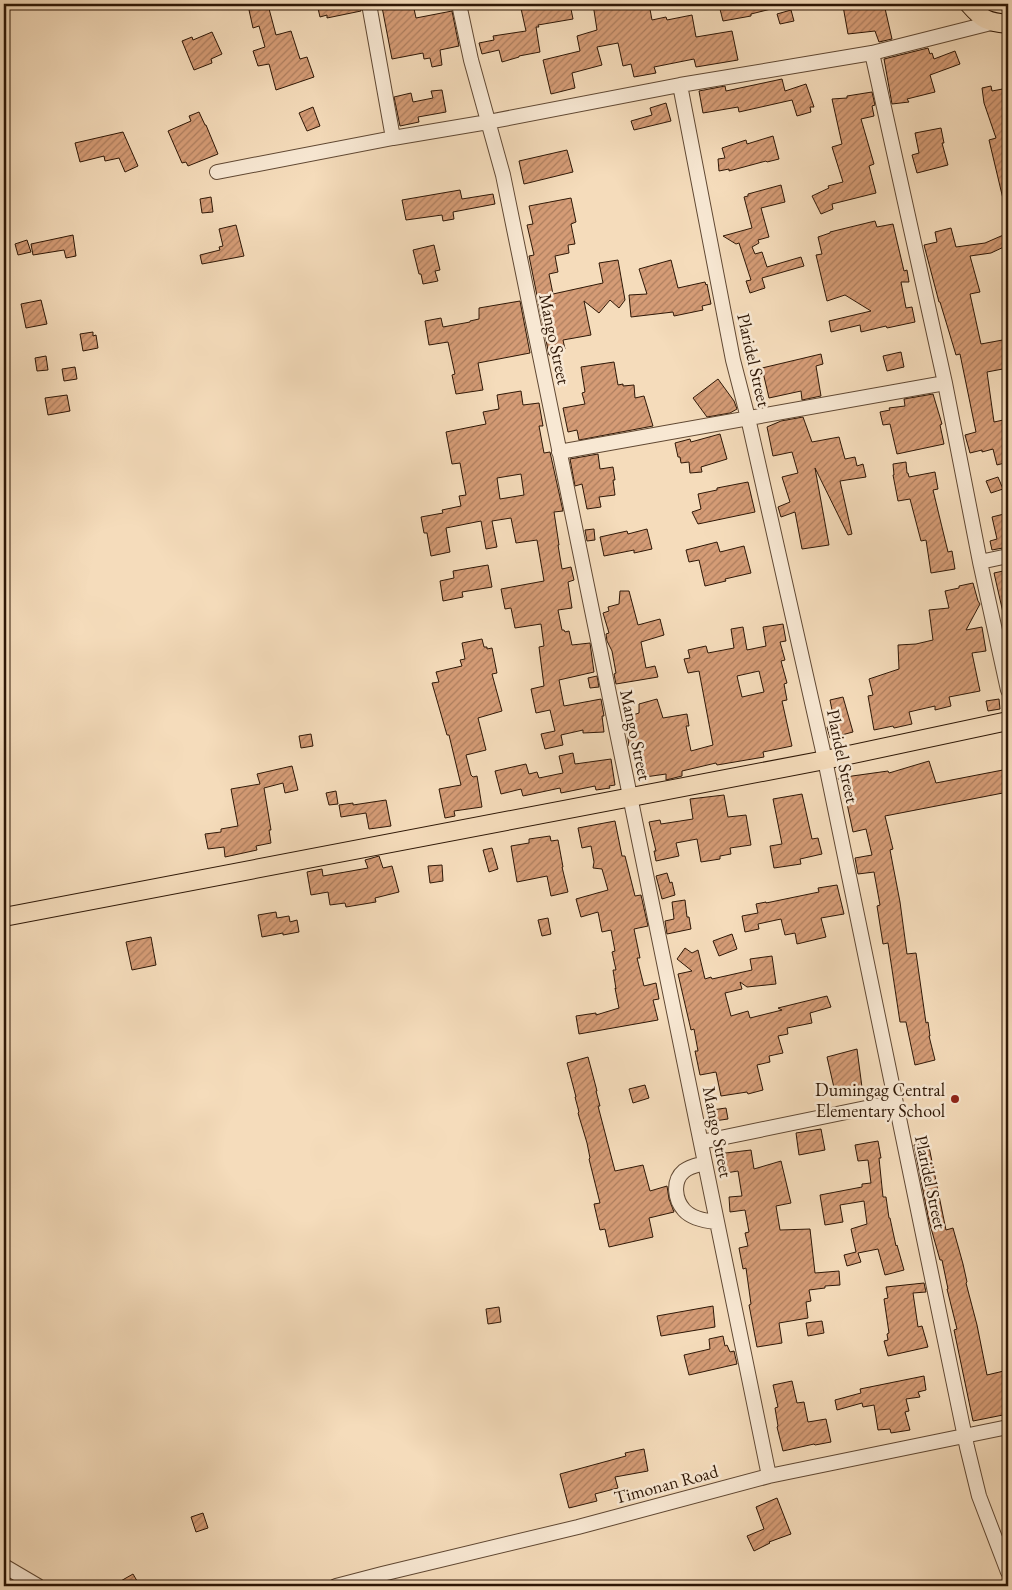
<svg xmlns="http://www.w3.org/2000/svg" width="1012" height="1590" font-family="'EB Garamond',serif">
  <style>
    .building { fill: url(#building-hatch); stroke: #2e1706; fill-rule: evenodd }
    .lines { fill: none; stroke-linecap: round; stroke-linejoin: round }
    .minor-casing { stroke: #604833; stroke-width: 16 }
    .major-casing { stroke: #2e1706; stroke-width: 20 }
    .minor { stroke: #f8e8d3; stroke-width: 14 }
    .major { stroke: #f5dcbb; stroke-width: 18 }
    .poi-dot { fill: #8f2418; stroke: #f8e8d3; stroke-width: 2 }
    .labels { text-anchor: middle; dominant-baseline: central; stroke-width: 5; stroke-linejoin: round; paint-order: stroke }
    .street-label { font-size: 18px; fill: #2e1706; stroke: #f8e8d3 }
    .poi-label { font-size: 18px; fill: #2e1706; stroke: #f8e8d3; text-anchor: end }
  </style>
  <defs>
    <pattern id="building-hatch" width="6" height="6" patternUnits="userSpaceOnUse" patternTransform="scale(1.25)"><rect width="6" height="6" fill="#d59c76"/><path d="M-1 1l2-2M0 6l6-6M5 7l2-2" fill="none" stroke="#ad7e5f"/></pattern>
  </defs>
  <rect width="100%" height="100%" fill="#f5dcbb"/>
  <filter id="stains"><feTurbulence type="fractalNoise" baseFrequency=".004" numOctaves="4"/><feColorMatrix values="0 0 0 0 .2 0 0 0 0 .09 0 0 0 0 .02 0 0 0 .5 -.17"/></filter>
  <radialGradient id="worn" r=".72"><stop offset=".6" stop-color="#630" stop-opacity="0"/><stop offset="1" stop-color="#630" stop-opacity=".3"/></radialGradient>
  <!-- building -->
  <path class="building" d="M317,4H360L361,11L327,18V15L320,17Z
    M402,4H413L416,18L452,11L459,46L440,50L442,65L432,67L430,58L424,59L423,53L392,59L382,7Z
    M520,4H570L573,19L538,25L539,27H536L540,52L519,56V57L502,62L499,50L482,54L479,43L494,40L493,36L526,31Z
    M593,4H604V5L617,4L618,6L634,4H649L652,20L666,17L667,20L692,15L696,37L732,31L738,60L696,67L694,59L654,67L656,73L634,77L631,64L623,66L618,43L597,47L602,65L572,73L575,88L551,94L543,60L580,51L577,36L597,30Z
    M746,4H775V8L751,14V16L723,21L720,9Z
    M856,4H884L892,39L879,42L875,31L848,34L843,6Z
    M268,5L276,35L291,31L300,59L307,57L314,77L276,90L269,64L258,66L253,51L265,47L259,26L253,28L249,10Z
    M791,10L794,21L780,24L777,14Z
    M212,32L222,54L211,59L212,63L194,70L182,41L192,37L193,40Z
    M928,48L930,54L932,53L934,59L955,51L960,64L930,75L935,92L907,99L909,102L892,104L884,59Z
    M782,79L785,91L806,84L814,107H810L811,112L797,116L792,100L739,112L738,107L703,113L699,91L725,86L726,91Z
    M991,86L992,91L1008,88V110L1005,111L1008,120V202L1004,203L989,140L996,138L984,103L982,88Z
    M442,90L446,112L418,117L419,122L400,126L394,97L411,93L413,102L433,98L431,91Z
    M872,92L875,105L872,106L874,116L861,119L874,164L869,166L876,193L832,204L833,209L821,214L812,196L829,188L828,186L843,182L832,147L842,144L832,99L847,98V96Z
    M666,103L671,121L634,130L631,121L652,115L650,108Z
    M313,107L320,126L307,131L299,113Z
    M199,112L205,125H206L218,154L188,166L186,162L182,163L168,131L191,121L189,116Z
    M941,128L944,143H942L948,165L917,173L912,155L919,153L915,133Z
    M123,132L138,166L125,172L119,158L105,161L104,156L80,162L75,143Z
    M773,136L779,159L767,162L766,161L729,171V169L719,171L718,159L725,158L722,148L746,140L747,144Z
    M567,150L573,172L524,184L519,161Z
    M781,185L785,202L761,208L769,237L758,240L759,243L752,247L755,254L762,252L767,267L801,257L804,266L762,278L765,288L750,293L746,281L751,280L739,243L736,244L723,236L752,228L744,197L748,196V194Z
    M460,190L462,199L493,194L495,204L453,212L454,219L443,221L442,215L406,220L402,200Z
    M211,197L213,212L202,213L200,199Z
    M571,198L576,222L571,224L575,244L568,245L569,253L555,256L558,272L549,274L553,294L603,283L599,263L618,260L625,300L619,308L610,300L599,313L584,301L591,335L563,340L565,349L556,351V353L549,355L529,256L534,255L527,225L533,224L529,206Z
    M875,221L877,227L893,224L904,271L907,270L909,282H901L906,308L912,307L915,322L887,328L886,326L861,332L860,325L831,332L829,321L871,311L845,295L827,301L816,255L822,254L818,237L830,233V232Z
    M236,225L244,256L202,264L200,255L220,250L219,247L223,246L219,229Z
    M951,228L956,247L985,243L1008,233V245L991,253L970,256L980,292L970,294L981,344L1008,339V368L987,372L994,422L1008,419V462L997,465L993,449L982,452V450L970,453L965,435L976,432L960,354L956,355L940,302H939L924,245L937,242L935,232Z
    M73,235L76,256L66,258L64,250L33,255L31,244Z
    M27,240L31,252L18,255L15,244Z
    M434,245L440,270L435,271L438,281L423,284L421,274H419L413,250Z
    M671,260L678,288L705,282L706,285L707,284L711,304L702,306L703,310L674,316L673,312L631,317L629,295L647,294L639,269Z
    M41,300L47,324L26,328L21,304Z
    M520,301L530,353L478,363L483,390L456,394L452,375L455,374L448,342L429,345L425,321L441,318L443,327L470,322V321L479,319V308Z
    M93,332V336L96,335L98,348L83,351L80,334Z
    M901,352L904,367L887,371L883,356Z
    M821,354L823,364L816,366L821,396L802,400L801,391L769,398L762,368Z
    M46,356L48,370L37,371L35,358Z
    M614,362L618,385L623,384V386L634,385L635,398L644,396L653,426L579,440L577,430L568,432L563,408L585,404L582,393L585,392L581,367Z
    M75,367L77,379L64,381L62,369Z
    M718,379L734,401L737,409L730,413L707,417L693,398Z
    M521,391L523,405L539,403L543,426H539L544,453L550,452L563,511L554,512L559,545H558L562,569L571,567L574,580L568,582L572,608L558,610L562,630H564L565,632L569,631L572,645L590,643L594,672L559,680L564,706L601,699L604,716H602L604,732L583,733V730L561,735L563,745L545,749L541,734L555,731L550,710L536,713L531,689L544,686L539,647L544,646L541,624L515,628L511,608L505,609L501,589L544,581L537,540L516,543L511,518L492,521L497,547L486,549L481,521L446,528L450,552L431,556L427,533H424L421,517L443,513L442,510L461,506L459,496L466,495L460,463L452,464L446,432L486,424L483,412L499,409L497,395ZM521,474L524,495L500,499L497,478Z
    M933,394L942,424L940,425L944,444L897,454L890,424L883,425L880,412L890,410L889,408L905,406L904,399Z
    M67,395L70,411L48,415L45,398Z
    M803,417L812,442L839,437L845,459L855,457L857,466L863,464L866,477L840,481L852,534L848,535L815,468L829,545L802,549L795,512L781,517L778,507L790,502L782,477L798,473L792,452L773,456L767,427L781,421Z
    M720,434L727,459L701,467L702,472L690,473L689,462L681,463L680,457H678L675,443L690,439L691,442Z
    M598,454L600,469L613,467L615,480H613L615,495L599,497L601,507L587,509L582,484L575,486L570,459Z
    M906,462L907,473H908L909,477L935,472L938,489L933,490L948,552L952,551L955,569L931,573L926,540L921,541L910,499L898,501L893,475H894L893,464Z
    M998,477L1003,489L991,493L986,481Z
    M748,482L755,512L698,524L692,512L701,509L698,494L717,490V488Z
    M1008,513V547L992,550L990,541L997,539L992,517Z
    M594,529L595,540L587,541L585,530Z
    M647,529L652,549L634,553V550L604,556L600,537L627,531L628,534Z
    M717,542L720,552L744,546L751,573L725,579L726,581L705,586L699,560L689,562L686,550Z
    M488,565L492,587L462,592L463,597L443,601L440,581L454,578L453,571Z
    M1008,570V617H1004L994,573Z
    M973,583L978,601L980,604L966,630L982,627L986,651L972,653L980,691L949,697L951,706L935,710V706L909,712L912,724L894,728L893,726L874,730L868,696L873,695L869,679L899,669L898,645L916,644L933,640L929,610L949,608L945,591L959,588V586Z
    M620,591H629L638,625L660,619L664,635L641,642L646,668L655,666L658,677L616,684L614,674L616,673L612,651L607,641L606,634L609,633L603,613L609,611L608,607L619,604Z
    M783,624L786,641L780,642L785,660L781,661L787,683L784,684L787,700L782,701L792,746L763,752L764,757L717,765L716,763L682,771V776L666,780V774L638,778L632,746H629L626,725L634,723L633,715L639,713V704L657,699L663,718L687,714L689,726H686L691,751L713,745L699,671L688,673L684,659L690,658L688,650L706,646L708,653L734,648L731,629L743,627L747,650L766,646L763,627ZM759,671L764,692L742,697L737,676Z
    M482,639L484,647H487V649L492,648L497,673L492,674L502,711L478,718L486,750L466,755L471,775L473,777L477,776L482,807L454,811L455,816L445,818L439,789L461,785L449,735H447L432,683L439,682L436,672L462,666L460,660L465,659L462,643Z
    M597,676L599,687L590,688L588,678Z
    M843,697L853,732L830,738L827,727L835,725L830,711L832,710L830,700Z
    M999,699L1000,709L988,711L986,701Z
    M311,734L313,746L301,748L299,736Z
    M573,753L575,764L611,759L615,785L609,786L610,788L596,790L595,786L561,793L560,788L523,796L521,789L501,794L495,771L526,764L529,774L537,772L539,778L563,773L559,756Z
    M929,761L936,783L1008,769V792L885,816L893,849L890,850L900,902L907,954L916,953L926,1023L928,1022L930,1036H929L935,1060L915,1065L906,1022H900L888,943L883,944L877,906L880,905L874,872L858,874L855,858L872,855L866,829L853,832L846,799H844L843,785L838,778L888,771L889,773Z
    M292,766L298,790L285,793L283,783L264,788L271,830H269L271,843L256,846L257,850L225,857L224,847L208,849L205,834L221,832V829L238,826L231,789L260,784L257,774Z
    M336,791L338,804L329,805L326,793Z
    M802,794L812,839L818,838L822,854L800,859L801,864L774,868L770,846L782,844L773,799Z
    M724,795L728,817L746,815L751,845L730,848L731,854L720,856V859L701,862L697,839L676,843L679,856L656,861L654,851H656L649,822L660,820L661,824L693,819L690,799Z
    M386,800L391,826L369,829L366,813L341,817L339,805L353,803V805Z
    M615,821L622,856H625L635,896L641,895L648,926L634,929L640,958H637L644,986L656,983L659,999L653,1000L658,1020L579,1034L576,1016L596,1013V1015L619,1008L615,988L616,989L613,970H616L612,952L615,951L611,930L602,932L598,912L581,917L576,899L608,890L602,869L593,868L594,862L591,846L582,848L578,828Z
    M550,836L551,841L558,840L563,867H562L568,892L551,896L547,876L517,882L511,846L529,843V839Z
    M492,848L498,869L489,872L483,850Z
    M379,856L383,868L392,866L399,892L375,898L376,902L346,907L345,903L330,905L328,892L311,895L307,872L322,869L323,876L368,868L365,860Z
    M442,865L443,881L430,883L428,866Z
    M667,873L670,883L672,882L675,895L662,899L656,876Z
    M837,885L844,914L821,918L826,937L797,944L795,933L785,935L781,919L758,924L759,929L745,932L742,916L758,913L756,904L766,902V903L819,892L818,888Z
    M685,900L687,917H689L691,929L667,934L665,921L674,919L672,902Z
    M276,912L277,918L289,916L290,922L297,920L299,932L283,935V933L262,937L258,915Z
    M548,918L551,934L542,936L538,920Z
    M732,934L737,949L719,956L713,941Z
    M151,937L156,965L132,970L126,942Z
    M685,948L692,953L698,950L705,979L711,977L712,979L752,970L750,959L772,956L776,984L747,987L740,982L742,989L725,993L731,1016L748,1011L750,1018L782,1010L778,1008L827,996L831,1007L810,1013L812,1023L787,1028L788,1034L778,1036L783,1053L769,1056L770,1062L757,1065L763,1090L748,1094L747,1092L721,1096L716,1072L700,1075L695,1051H698L694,1029L691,1030L678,974L692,971L677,959Z
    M857,1049L863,1095L850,1097L849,1091L835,1092L827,1057Z
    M588,1057L597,1091H596L600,1106H598L615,1171L643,1165L650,1191L667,1186L669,1199L674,1212L649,1218L653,1237L609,1247L605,1229L600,1230L594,1204L600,1203L589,1159L590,1158L587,1143L578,1113L579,1112L575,1097H576L567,1063Z
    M645,1085L649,1098L633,1103L629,1089Z
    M726,1108L728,1119L714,1121L712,1110Z
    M821,1129L825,1150L799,1155L796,1133Z
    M878,1141L881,1158H879L883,1197H886L889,1218H890L896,1246L897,1245L904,1270L885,1275L878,1249L858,1253L861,1262L847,1266L844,1255L856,1252L851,1229L867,1224L864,1201L840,1205L843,1222L825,1225L820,1195L862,1187V1184L871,1183L868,1160L858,1161L855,1145Z
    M928,1142L946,1230L953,1228L963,1264L967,1282L966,1283L977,1325L987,1375L1008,1370V1414L973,1421L954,1330L957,1329L947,1289H948L942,1260H940L929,1221L914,1145Z
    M751,1150L754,1169L781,1161L791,1203L776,1206L780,1230L810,1229L815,1273L839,1271L840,1285L825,1286V1288L809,1290L811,1301L806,1302L808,1318L779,1323L782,1343L757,1347L749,1305L751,1304L746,1268L743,1269L739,1248L748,1246L745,1233L749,1232L745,1210L730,1212L729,1197L742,1196L738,1171L720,1174L717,1154Z
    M924,1283L926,1292L913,1293L918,1327L922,1326L928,1347L888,1356L884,1341L888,1340L887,1334L889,1333L884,1299L888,1298L886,1287Z
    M713,1306L715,1327L661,1336L657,1316Z
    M499,1307L501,1322L488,1324L486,1309Z
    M822,1321L824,1333L808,1336L806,1323Z
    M723,1336L725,1346L727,1345L730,1352L734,1351L737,1364L689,1375L684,1355L710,1349L709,1339Z
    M924,1376L926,1390L918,1392L920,1397L906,1399L909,1411L905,1412L910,1430L891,1433L890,1429L878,1430L874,1405L863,1407L862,1403L837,1410L835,1400L861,1393L860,1389Z
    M792,1381L797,1403L804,1402L808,1422L826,1419L831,1442L815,1445L814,1444L783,1451L777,1427L778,1426L775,1408L778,1407L773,1385Z
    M644,1449L648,1471L615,1477L618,1488L595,1494L597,1501L569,1508L560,1474L626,1456L625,1453Z
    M777,1498L791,1534L769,1542L770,1543L754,1551L747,1536L764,1529L756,1507Z
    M203,1513L208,1528L196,1532L191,1517Z
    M133,1574L140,1586H112Z"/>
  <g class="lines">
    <!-- minor casing -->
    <g class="minor-casing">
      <path id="minor" d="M369,4L393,138
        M459,4L471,60L503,175L769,1476
        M872,53L945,383L980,562L1008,690
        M680,85L733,360L748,418L825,760L967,1447L979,1496L1008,1572
        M217,172L393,138L488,122L680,85L872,53L991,23
        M559,452L945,383
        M980,562L1008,556
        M701,1142L895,1102
        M705,1163C698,1165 690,1166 684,1171C672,1181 675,1200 684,1210C692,1219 706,1221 716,1222
        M4,1566L38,1586
        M336,1586L382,1574L578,1527L769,1476L1008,1427"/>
    </g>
    <!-- major casing -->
    <g class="major-casing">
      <path id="major" d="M969,4C983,20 987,22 1008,24
        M4,917L825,760L1008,721"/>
    </g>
    <!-- minor -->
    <use href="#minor" class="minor"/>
    <!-- major -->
    <use href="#major" class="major"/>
  </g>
  <!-- markers -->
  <circle class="poi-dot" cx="955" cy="1099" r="5"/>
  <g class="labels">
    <!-- street labels -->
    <g class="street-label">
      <text transform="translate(555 339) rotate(78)">Mango Street</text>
      <text transform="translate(754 360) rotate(77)">Plaridel Street</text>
      <text transform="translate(636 735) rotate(78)">Mango Street</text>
      <text transform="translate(843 756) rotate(78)">Plaridel Street</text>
      <text transform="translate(718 1132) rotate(79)">Mango Street</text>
      <text transform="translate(931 1182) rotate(78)">Plaridel Street</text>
      <text transform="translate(666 1484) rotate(-15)">Timonan Road</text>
    </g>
    <!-- poi labels -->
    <g class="poi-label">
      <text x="945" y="1089">Dumingag Central<tspan x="945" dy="21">Elementary School</tspan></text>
    </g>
  </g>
  <!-- margin -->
  <rect width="1012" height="1590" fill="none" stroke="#f5dcbb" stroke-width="20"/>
  <rect x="5" y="5" width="1002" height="1580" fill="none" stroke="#2e1706" stroke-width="2.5"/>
  <rect x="10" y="10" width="992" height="1570" fill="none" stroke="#2e1706"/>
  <rect width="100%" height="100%" filter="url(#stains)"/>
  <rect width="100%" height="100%" fill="url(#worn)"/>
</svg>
